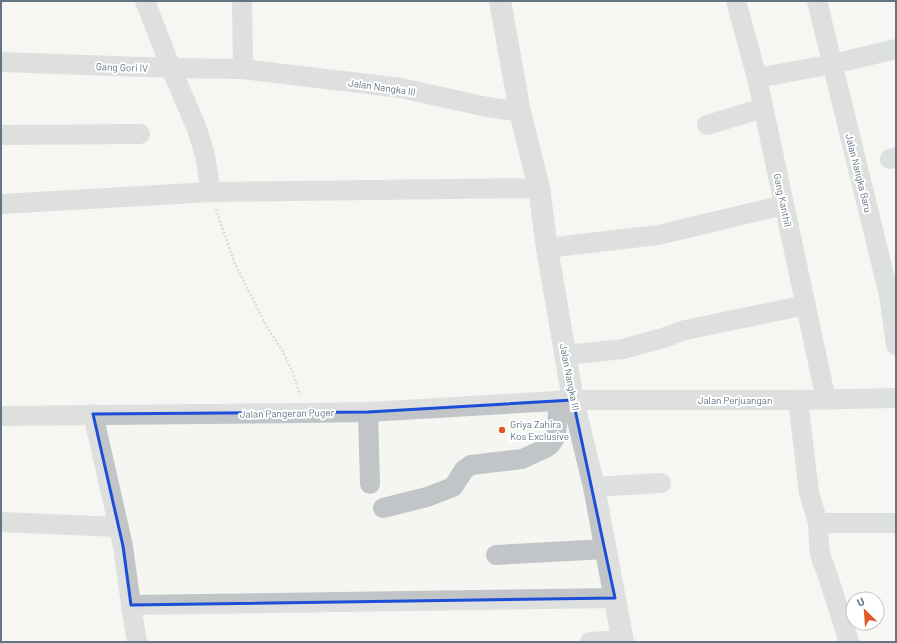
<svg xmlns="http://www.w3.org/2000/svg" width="897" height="643" font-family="Barlow,sans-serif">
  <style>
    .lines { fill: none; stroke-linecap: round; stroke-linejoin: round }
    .path { stroke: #bbbdbf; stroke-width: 2.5; stroke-dasharray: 2 2; stroke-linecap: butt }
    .minor { stroke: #c1c5c8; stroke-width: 20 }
    .tertiary { stroke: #c1c5c8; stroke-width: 22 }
    .marked { fill: none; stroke: #1d4ed8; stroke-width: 3; stroke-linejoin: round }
    .poi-dot { fill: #e25925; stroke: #fff; stroke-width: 1.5 }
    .labels { text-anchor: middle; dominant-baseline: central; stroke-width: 4; stroke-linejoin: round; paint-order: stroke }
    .street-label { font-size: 10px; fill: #647483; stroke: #fff }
    .poi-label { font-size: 10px; fill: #647483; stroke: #fff; text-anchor: start }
  </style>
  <rect width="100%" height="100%" fill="#f5f6f2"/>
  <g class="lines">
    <!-- path -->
    <path class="path" d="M216,209L234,262L267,327L282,350L293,373L300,395"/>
    <!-- minor -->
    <path class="minor" d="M145,1L171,68L197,129L205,155L211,192
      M242,1L243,69
      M736,1L757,78L826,400
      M817,1L889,295L896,345
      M1,62L171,68L243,69L401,88L487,107L520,112
      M757,78L833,64L896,49
      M707,125L763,108
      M1,135L140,134
      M890,159L896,157
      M1,204L211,192L539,188
      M547,248L658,235L784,205
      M565,355L623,349L663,338L685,330L806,305
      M798,400L809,493L818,523L819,546L821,558L827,573L849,642
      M368,412L370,484
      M93,414L123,546L131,605L137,642
      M1,416L304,413L368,412L573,400H798L896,398
      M594,487L661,483
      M383,508L427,497L453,487L464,470L471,465L522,459L546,448L551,444L556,436L559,401
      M1,522L118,527
      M818,523H896
      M496,555L606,549
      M131,605L615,598
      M590,642L623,640"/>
    <!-- tertiary -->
    <path class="tertiary" d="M500,1L520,112L539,188L547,248L573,400L594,487L623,642"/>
  </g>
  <!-- marked area -->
  <path d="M0 0H897V643H0ZM573,400L615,598L131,605L123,546L93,414L368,412Z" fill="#f5f6f2" fill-opacity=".55" fill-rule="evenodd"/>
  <path class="marked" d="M573,400L615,598L131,605L123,546L93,414L368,412Z"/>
  <!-- markers -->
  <circle class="poi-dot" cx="502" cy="430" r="4"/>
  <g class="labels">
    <!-- street labels -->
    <g class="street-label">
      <text transform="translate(122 67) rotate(2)">Gang Gori IV</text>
      <text transform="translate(382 87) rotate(8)">Jalan Nangka III</text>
      <text transform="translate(859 173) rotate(76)">Jalan Nangka Baru</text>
      <text transform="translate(783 200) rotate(78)">Gang Kanthil</text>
      <text transform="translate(570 377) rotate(79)">Jalan Nangka III</text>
      <text x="735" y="400">Jalan Perjuangan</text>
      <text transform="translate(287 413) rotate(-1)">Jalan Pangeran Puger</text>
    </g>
    <!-- poi labels -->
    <g class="poi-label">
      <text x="510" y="424">Griya Zahira<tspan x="510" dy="12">Kos Exclusive</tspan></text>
    </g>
  </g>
  <!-- border -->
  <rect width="897" height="643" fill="none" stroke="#647483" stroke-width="4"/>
  <!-- north arrow -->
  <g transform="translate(865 611) rotate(335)"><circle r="19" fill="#ffffff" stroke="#c1c7cd"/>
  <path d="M0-3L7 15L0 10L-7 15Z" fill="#e25925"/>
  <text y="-6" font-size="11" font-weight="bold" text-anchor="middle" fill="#647483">U</text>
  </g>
</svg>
